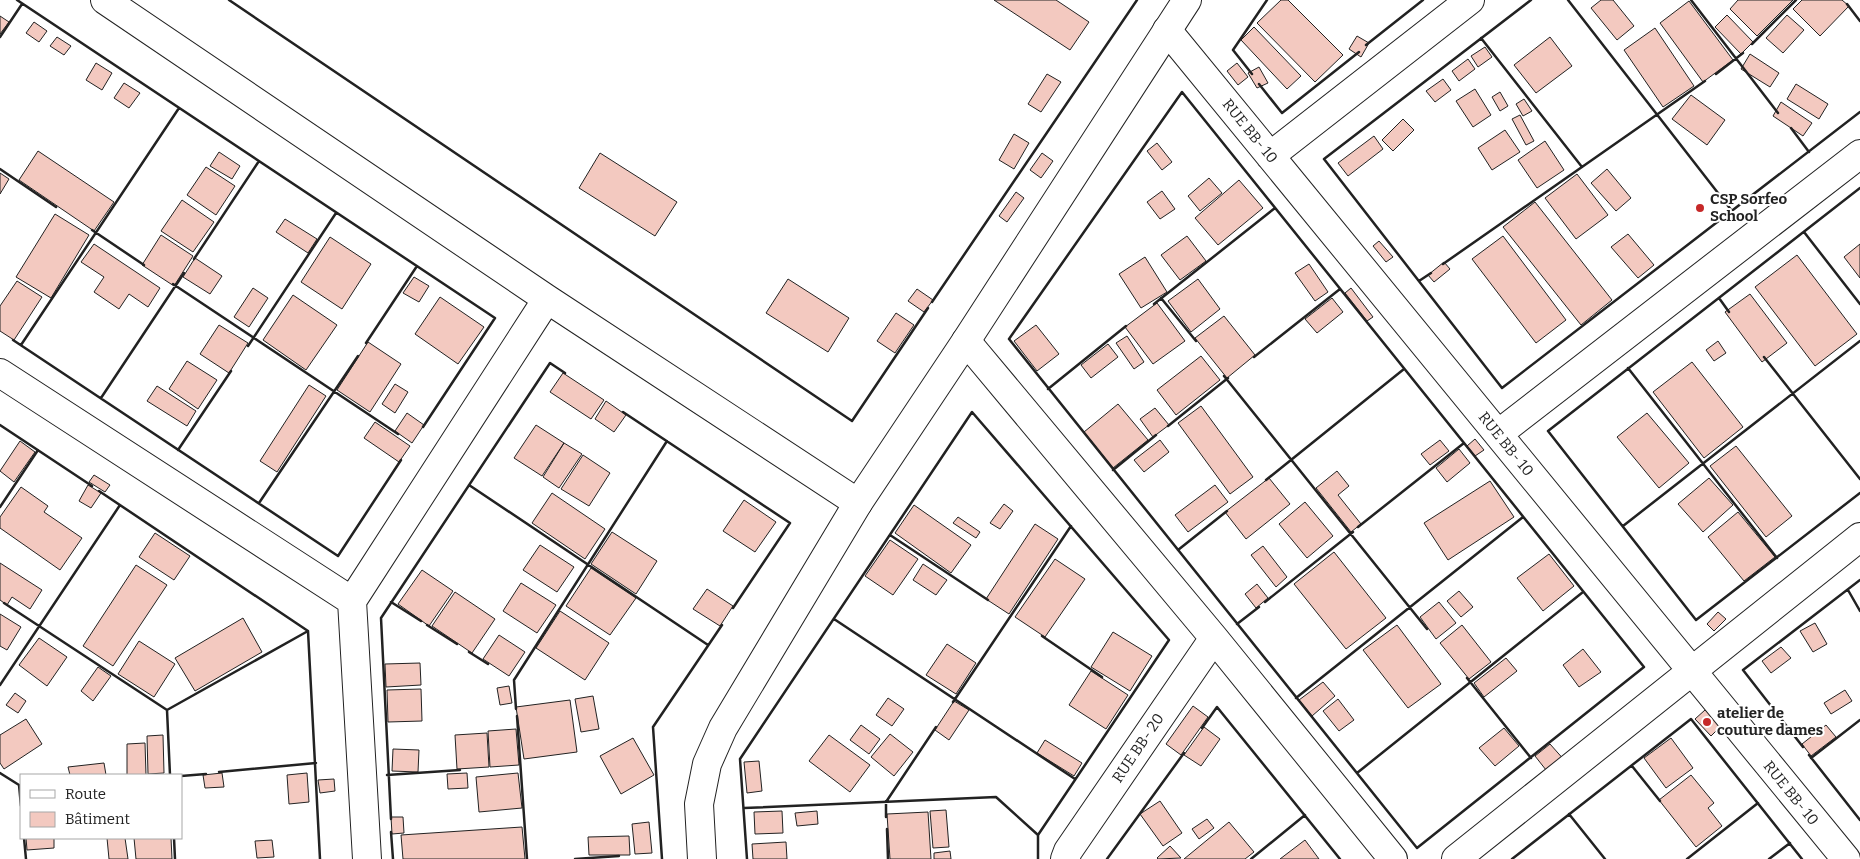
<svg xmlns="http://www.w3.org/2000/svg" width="1860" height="859" font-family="Bitter,serif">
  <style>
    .building { fill: #f3c9c0; stroke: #222 }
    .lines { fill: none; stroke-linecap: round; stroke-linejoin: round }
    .minor-casing { stroke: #222; stroke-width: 30 }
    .tertiary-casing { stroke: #222; stroke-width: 30 }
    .minor { stroke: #fff; stroke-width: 28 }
    .tertiary { stroke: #fff; stroke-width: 28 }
    .wall { stroke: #222; stroke-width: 2.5 }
    .poi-dot { fill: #c62828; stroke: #fff; stroke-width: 2 }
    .labels { text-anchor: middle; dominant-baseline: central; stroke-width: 4; stroke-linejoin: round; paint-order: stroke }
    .street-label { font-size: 15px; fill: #222; stroke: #fff }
    .poi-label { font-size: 15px; font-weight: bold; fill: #222; stroke: #fff; text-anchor: start }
  </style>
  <rect width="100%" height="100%" fill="#fff"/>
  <!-- building -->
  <path class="building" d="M994,0H1056L1089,22L1070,50Z
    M1281,0H1288L1343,55L1315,82L1257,23Z
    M1601,0H1613L1634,26L1617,40L1591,8Z
    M1738,0H1793L1757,36L1730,9Z
    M1802,0H1842L1849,6L1820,36L1793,9Z
    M1689,1L1733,60L1703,82L1660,23Z
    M1727,15L1753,42L1741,54L1715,27Z
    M1787,15L1804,30L1783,53L1766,38Z
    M0,16L9,22L0,34Z
    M34,22L47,31L39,42L26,33Z
    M1254,27L1301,76L1287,89L1241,40Z
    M1655,28L1694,86L1663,107L1624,50Z
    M1357,36L1369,43L1361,57L1349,49Z
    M57,37L71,46L64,55L50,46Z
    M1550,37L1572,66L1536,93L1514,65Z
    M1485,47L1492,57L1478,67L1471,56Z
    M1750,54L1779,73L1770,87L1741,69Z
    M1468,59L1475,69L1459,81L1452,71Z
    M96,63L112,73L102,90L86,80Z
    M1237,63L1248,77L1238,85L1227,71Z
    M1259,67L1268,83L1257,88L1248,73Z
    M1047,74L1061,82L1041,112L1028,104Z
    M1443,79L1451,90L1435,102L1426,91Z
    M124,83L140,93L129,108L114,98Z
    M1796,84L1828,104L1819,119L1787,99Z
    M1475,89L1491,115L1473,127L1456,101Z
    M1500,92L1508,106L1500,111L1492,97Z
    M1691,95L1725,120L1707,145L1672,119Z
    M1524,99L1532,111L1523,116L1516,104Z
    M1781,102L1812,123L1803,136L1773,116Z
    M1520,115L1534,141L1526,145L1512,119Z
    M1403,119L1414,130L1393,151L1382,140Z
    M1505,130L1520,152L1492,170L1478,148Z
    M1014,134L1029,143L1014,169L999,160Z
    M1374,136L1383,149L1348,176L1338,163Z
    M1545,141L1564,170L1537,188L1518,160Z
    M1157,143L1172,162L1162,170L1147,151Z
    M38,151L114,202L94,231L19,180Z
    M219,152L240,166L232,179L210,166Z
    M600,153L677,202L655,236L579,188Z
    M1042,153L1053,161L1041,178L1030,170Z
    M206,167L235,186L216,215L187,195Z
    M1607,169L1631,198L1616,211L1591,183Z
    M0,173L9,179L0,194Z
    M1577,174L1608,215L1576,239L1545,198Z
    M1209,178L1222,193L1200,211L1188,196Z
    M1239,180L1263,208L1218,245L1195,218Z
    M1162,191L1175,209L1160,219L1147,202Z
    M1016,192L1024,198L1007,222L999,216Z
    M182,200L214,222L193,252L161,231Z
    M1535,202L1612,300L1581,325L1503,227Z
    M55,214L89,235L51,298L16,277Z
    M285,219L317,239L308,253L276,232Z
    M1628,234L1654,265L1638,278L1611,247Z
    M161,235L193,256L174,286L142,265Z
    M1187,236L1206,261L1180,280L1161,255Z
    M1503,236L1566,320L1536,343L1472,259Z
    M330,237L371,264L342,309L301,282Z
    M1379,241L1393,257L1386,262L1373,246Z
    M94,244L160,288L148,307L129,294L119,309L94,292L104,277L81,262Z
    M1860,244V278L1844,257Z
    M1797,255L1857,334L1815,366L1755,287Z
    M1145,257L1167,292L1141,308L1119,274Z
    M195,258L222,276L210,294L183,277Z
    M1444,262L1450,269L1434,282L1428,275Z
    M1309,264L1328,292L1315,301L1295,273Z
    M414,277L429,286L419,302L403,293Z
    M788,279L849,318L828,352L766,313Z
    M1198,279L1220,309L1191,332L1168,301Z
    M17,281L42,297L14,340L0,331V306Z
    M253,288L268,298L249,327L234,317Z
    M1351,288L1373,317L1367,321L1345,293Z
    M917,289L933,300L924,312L908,301Z
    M1750,294L1787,343L1762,362L1725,312Z
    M293,295L337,325L306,370L263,340Z
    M440,297L484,327L458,364L415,334Z
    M1332,298L1343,312L1317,333L1305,319Z
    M1157,303L1185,341L1153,364L1125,327Z
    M896,313L914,325L895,353L877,341Z
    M1224,316L1255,355L1227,378L1195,338Z
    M219,325L248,343L229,373L200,354Z
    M1036,325L1059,354L1037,371L1014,341Z
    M1127,336L1144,362L1134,369L1116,343Z
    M1718,341L1726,353L1714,361L1706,350Z
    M368,342L401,364L370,412L337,390Z
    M1108,344L1118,357L1091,378L1081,365Z
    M1201,356L1220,380L1176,415L1157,390Z
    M187,361L217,380L198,409L169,389Z
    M1692,362L1743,427L1704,458L1653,392Z
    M563,373L604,400L591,419L550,392Z
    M395,384L408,392L395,413L382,404Z
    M309,385L326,396L277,472L260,461Z
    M157,386L196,411L187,426L147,401Z
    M606,401L626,415L614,432L595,419Z
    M1118,404L1148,440L1113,468L1084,432Z
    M1201,406L1253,477L1230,494L1178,423Z
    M1155,408L1169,425L1153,437L1140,419Z
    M407,413L424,425L412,443L395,431Z
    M1647,413L1689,463L1659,488L1617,437Z
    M375,422L410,446L399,462L364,438Z
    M536,425L564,443L542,476L514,458Z
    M1475,439L1484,450L1475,456L1467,446Z
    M1160,440L1169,452L1144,472L1134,460Z
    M1440,440L1449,451L1430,465L1421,454Z
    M20,441L35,452L14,482L0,471Z
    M564,443L582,454L559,488L543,477Z
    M1736,446L1792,516L1766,537L1710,466Z
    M1459,449L1470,463L1447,482L1436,468Z
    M583,455L610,473L589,506L561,489Z
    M1337,471L1349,486L1338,495L1361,524L1351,532L1316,488Z
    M94,475L110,485L105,492L89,482Z
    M1269,478L1290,504L1246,539L1225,512Z
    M1709,478L1733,505L1703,532L1678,504Z
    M1490,481L1514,517L1448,560L1424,523Z
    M88,485L101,493L91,508L79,501Z
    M1215,485L1228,502L1188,532L1175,515Z
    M21,487L48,506L44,512L82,538L60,570L0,528V517Z
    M552,493L605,529L585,559L532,523Z
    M744,500L776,522L755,552L723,531Z
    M1305,502L1333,536L1307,558L1279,524Z
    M1004,504L1013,511L1000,529L990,523Z
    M914,505L971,545L951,573L895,533Z
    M1738,512L1775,557L1744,581L1708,537Z
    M958,517L980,532L976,538L953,523Z
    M1035,524L1058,539L1009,614L986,599Z
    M612,532L657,561L636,594L591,564Z
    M155,533L190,556L174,580L139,557Z
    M890,540L918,559L893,595L865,576Z
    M540,545L574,567L557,592L523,570Z
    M1263,546L1287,577L1276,587L1251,555Z
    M1334,552L1386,618L1346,649L1294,584Z
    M1549,554L1574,586L1543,611L1517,578Z
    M1055,559L1085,579L1045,637L1015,617Z
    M0,563L42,590L30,609L12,597L7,605L0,600Z
    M923,564L947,580L936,595L913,580Z
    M136,565L167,585L113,666L83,646Z
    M591,568L636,598L610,635L566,606Z
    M422,570L453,591L429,626L398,604Z
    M521,583L556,605L537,633L503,611Z
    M1257,584L1268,598L1256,608L1245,594Z
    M707,589L733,606L720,626L693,609Z
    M1459,591L1473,607L1461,617L1447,601Z
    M455,592L495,619L472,653L432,626Z
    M1439,602L1456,623L1436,639L1420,617Z
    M560,611L609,643L585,680L536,648Z
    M1718,612L1726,619L1714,631L1707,624Z
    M0,614L21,627L7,650L0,646Z
    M243,618L262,652L195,691L175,658Z
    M1815,623L1827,644L1813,652L1800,631Z
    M1397,625L1441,684L1408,708L1363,650Z
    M1462,625L1491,662L1469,679L1440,643Z
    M1113,632L1152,656L1130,691L1091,667Z
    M499,635L525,652L509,676L483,659Z
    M39,638L67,657L47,686L19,665Z
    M139,641L175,664L154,697L118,674Z
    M947,644L976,663L956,694L926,675Z
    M1781,647L1791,658L1771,673L1762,661Z
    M1583,649L1601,672L1579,687L1563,665Z
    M1506,658L1517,671L1484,697L1474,683Z
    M420,663L421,685L386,687L385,664Z
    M98,667L111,676L93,701L81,691Z
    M1091,671L1128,695L1106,729L1069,705Z
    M1323,682L1335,696L1312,716L1299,700Z
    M509,686L512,703L500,705L497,688Z
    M421,689L422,721L388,722L387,690Z
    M1845,690L1852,701L1831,714L1824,703Z
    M15,693L26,701L18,713L6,705Z
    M593,696L599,729L581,732L575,699Z
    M888,698L904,709L892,726L876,715Z
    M1338,699L1354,720L1339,731L1323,711Z
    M570,700L577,752L524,759L516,707Z
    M954,701L969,710L949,740L935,730Z
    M1193,706L1208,717L1181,755L1166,744Z
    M1705,710L1721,726L1711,736L1695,719Z
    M26,719L42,744L4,769L0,763V735Z
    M861,725L880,739L869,754L850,740Z
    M1826,725L1836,737L1811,756L1802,744Z
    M1204,727L1220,739L1201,766L1184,755Z
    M1504,728L1519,746L1495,766L1479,748Z
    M516,729L519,765L490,767L488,731Z
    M487,733L489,767L457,769L455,735Z
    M890,734L913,752L894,776L871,757Z
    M163,735L164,773L148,774L147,736Z
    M829,735L870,765L850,792L809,761Z
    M633,738L654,775L621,794L600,756Z
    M1671,738L1693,768L1666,788L1644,758Z
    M1045,740L1082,763L1074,776L1037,753Z
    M145,743L146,775H127V744Z
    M1550,744L1566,762L1550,775L1535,756Z
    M393,749L419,750L418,772L392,771Z
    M759,761L762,791L747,793L744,762Z
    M104,763L106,775H70L68,767Z
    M222,773L224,787L205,788L203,775Z
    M307,773L309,802L289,804L287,775Z
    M467,773L468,788L448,789L447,774Z
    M518,773L522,808L479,812L476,777Z
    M1691,775L1714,803L1708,808L1722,826L1696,847L1659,800Z
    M334,779L335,791L320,793L318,780Z
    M1160,801L1182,833L1163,846L1140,814Z
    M946,810L949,847L933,848L930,811Z
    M782,811L783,833L755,834L754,812Z
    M817,811L818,824L797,826L795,813Z
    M928,812L931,859H890L887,814Z
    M391,817H403L404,833L392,834Z
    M1207,819L1214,828L1199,839L1192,829Z
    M649,822L652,853L635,854L632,824Z
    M1229,822L1254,852L1245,859H1184Z
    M522,827L525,859H403L401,835Z
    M629,836L630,855H589L588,837Z
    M26,838H54V848L27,850Z
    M107,838H125L128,859H109Z
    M134,838H171L172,859H136Z
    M272,840L274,857L257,858L255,841Z
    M1305,840L1319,859H1280Z
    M786,842L787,859H753L752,844Z
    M1170,846L1181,858L1158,859L1157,858Z
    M950,851L951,859H934V853Z"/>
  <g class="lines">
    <!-- minor casing -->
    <g class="minor-casing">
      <path id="minor" d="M105,0L547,299L858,503
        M1167,30L1846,859
        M1270,156L1470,0
        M966,341L1214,638L1393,859
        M0,373L352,601L367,859
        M1498,434L1860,154
        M352,601L547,299
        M1065,859L1068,851L1214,638
        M1456,859L1860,537"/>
    </g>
    <!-- tertiary casing -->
    <g class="tertiary-casing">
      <path id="tertiary" d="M702,859L699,804L707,764L723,728L858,503L966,341L1187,0"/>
    </g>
    <!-- minor -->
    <use href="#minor" class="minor"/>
    <!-- tertiary -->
    <use href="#tertiary" class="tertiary"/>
    <!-- wall -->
    <path class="wall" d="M17,0L495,318L423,427
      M229,0L852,421L928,308
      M1531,0L1324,159L1502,388L1860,112
      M1568,0L1732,211
      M1691,0L1778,113
      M1847,4L1860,21
      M0,37L22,4
      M1481,38L1582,167
      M1752,44L1796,0
      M1366,45L1423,0
      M1252,74L1233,50L1267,0
      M1716,74L1743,53
      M1259,84L1282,113L1359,52
      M1182,92L1644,667L1417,848L1009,339Z
      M1791,128L1809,152
      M0,169L56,207
      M1860,188L1548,431L1696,620L1860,493
      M92,230L144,265
      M1804,232L1860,304
      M194,259L259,161
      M1443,264L1705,81
      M1419,281L1431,273
      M173,284L398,434
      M1161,298L1196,341
      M1719,298L1729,312
      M932,302L1137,0
      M1154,304L1275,208
      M13,340L338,556L401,460
      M366,343L417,266
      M21,345L179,108
      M248,346L336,213
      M1254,357L1340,289
      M1764,357L1860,479
      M1628,368L1777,558
      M1224,376L1427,629
      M1048,389L1126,326
      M101,398L184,273
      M623,412L790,523L733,608
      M0,425L92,486
      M1168,426L1228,378
      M178,450L231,371
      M1113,470L1156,435
      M1266,480L1404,369
      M469,485L708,645
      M99,491L308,631
      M259,503L358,356
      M0,507L38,450
      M1623,526L1860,341
      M1358,527L1464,443
      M890,535L988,600
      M1178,550L1227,511
      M1848,590L1860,611
      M391,602L421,621
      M1265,602L1353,532
      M4,603L167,710
      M834,619L1075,779
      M1237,624L1259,607
      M427,625L457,644
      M308,631L320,859
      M1042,636L1102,677
      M469,652L488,664
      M1467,678L1531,758
      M0,685L120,505
      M1296,698L1523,517
      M953,702L1071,526
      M516,709L514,680L667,441
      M167,710L308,631
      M167,710L170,775
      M517,716L527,859
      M1202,728L1217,707L1340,859
      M1803,747L1743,670L1860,580
      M1809,755L1860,820
      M1811,758L1860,720
      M1632,766L1660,801
      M219,772L316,763
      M0,773L19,785L21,806
      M1357,773L1583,592
      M387,775L460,770
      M181,776L206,774
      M744,808L996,797L1038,835
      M1569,814L1605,859
      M886,817V802L936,727
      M391,819L381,618L550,363L565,373
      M887,829L888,859
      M391,832L393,859
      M24,838L26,859
      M174,838L175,859
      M575,859L619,856
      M662,859L653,727L722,625
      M747,859L740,759L972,412L1169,640L1038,835V859
      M1107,859L1184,753
      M1251,859L1305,815
      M1512,859L1691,719L1802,859
      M1687,859L1758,803
      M1769,859L1790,843"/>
  </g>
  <!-- markers -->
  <g class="poi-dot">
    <circle cx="1700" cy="208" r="5"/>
    <circle cx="1707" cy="722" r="5"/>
  </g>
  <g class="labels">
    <!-- street labels -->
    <g class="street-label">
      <text transform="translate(1250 131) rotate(51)">RUE BB- 10</text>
      <text transform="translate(1506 444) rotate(51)">RUE BB- 10</text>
      <text transform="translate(1138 748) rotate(-56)">RUE BB- 20</text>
      <text transform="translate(1791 793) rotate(51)">RUE BB- 10</text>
    </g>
    <!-- poi labels -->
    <g class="poi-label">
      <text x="1710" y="199">CSP Sorfeo<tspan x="1710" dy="17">School</tspan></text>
      <text x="1717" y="713">atelier de<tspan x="1717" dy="17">couture dames</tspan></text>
    </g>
  </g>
  <!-- legend -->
  <rect x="20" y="774" width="162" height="65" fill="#ffffff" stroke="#a7a7a7"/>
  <rect x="30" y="790" width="25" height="8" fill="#ffffff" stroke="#a7a7a7"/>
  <text x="65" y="799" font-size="15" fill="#222222">Route</text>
  <rect x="30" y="812" width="25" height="15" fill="#f3c9c0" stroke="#a7a7a7"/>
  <text x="65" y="824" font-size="15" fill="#222222">Bâtiment</text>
</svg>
